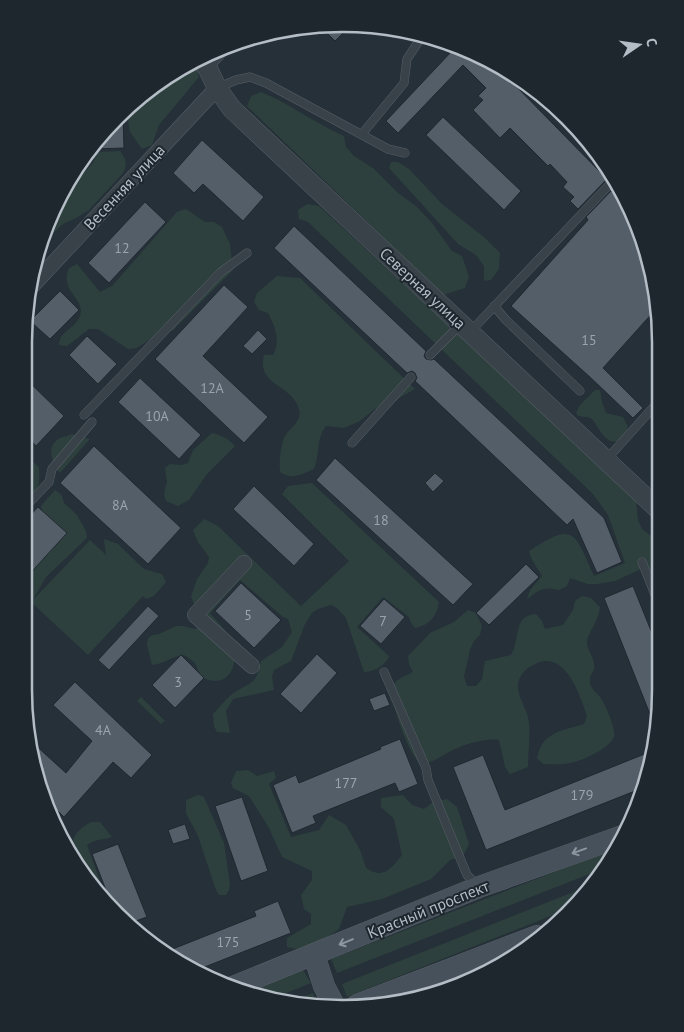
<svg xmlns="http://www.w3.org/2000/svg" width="684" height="1032" font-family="'PT Sans',sans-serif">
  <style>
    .green { fill: #2d403e }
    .building { fill: #535e69; stroke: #202830 }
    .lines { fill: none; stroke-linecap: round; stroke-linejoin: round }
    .service-casing { stroke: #575f67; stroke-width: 9 }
    .minor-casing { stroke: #575f67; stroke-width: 16 }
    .tertiary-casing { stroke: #575f67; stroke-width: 20 }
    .secondary-casing { stroke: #575f67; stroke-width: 22 }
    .service { stroke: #394149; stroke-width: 8 }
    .minor { stroke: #394149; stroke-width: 15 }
    .tertiary { stroke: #394149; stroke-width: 19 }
    .secondary { stroke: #47515b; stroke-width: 21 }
    .oneway { stroke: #8e97a0 }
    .labels { text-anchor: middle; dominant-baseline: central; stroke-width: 4; stroke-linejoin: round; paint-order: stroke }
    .number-label { font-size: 14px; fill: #9ca4ae }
    .street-label { font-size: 16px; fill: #b4bcc5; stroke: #1e262e }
    .rim { fill: none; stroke: #b4bcc5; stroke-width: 2.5 }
  </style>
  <rect width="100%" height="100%" fill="#253038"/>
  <!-- green -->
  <path class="green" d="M194,62L199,77L159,125L152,145L142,149L130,132L127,113Z
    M261,92C291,104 314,123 344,136L346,147L354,156L373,168L398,193L416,206L432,223L452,251L462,256L469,277L465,288L443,295L247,106L251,96Z
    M120,151C126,159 128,163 123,173L89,210L76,218L63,224L46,240L45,239L56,203L93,163L97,152Z
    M391,162H398L409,169L442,204L485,238L500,253L499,269L491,280L484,281V266L476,255L458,244L389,168Z
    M307,204L319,206L604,469L636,501L638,520L642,529L658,541V569L657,570H639L615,581L597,584H588L570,578L567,586L559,590C543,586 540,590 527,599L530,590L542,576L532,560L529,551C575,521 574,532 594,576L625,563L608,515L593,494L308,222L299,219L298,210Z
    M186,209L205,222H214L222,227L230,244L233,270L173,330L152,338L137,348L128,349L98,329H89L67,346L59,345C59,342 60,339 61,337C66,330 77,325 80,316C86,297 59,293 69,268L77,264L100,292L112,286L177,212Z
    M277,276L300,278L415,389L399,398L392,405L375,409L360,421L344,428L326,426C316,439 320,454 314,469C300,475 293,480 280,472C279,461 280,449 284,438C288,428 303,422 299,409C292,384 256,386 264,355H273C281,340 275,327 268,313L259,310L254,302L257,293Z
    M595,390H600L602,402L606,413L623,417L628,427C627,432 624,433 622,437C610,452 598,427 593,420C590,416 582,417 578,416L576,413L580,405Z
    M212,433C221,435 229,439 235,446L207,474L189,500L178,506L166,501L164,494L167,481L165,468L170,464L182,465L188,463L193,450Z
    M72,434L90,439L60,473C53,465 46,448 57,440C61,437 68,436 72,434Z
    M25,455L39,467C40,486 40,488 25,501Z
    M312,483L439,602C437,616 430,625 415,628L411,623L409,617L383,597L357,627L389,656C386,665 374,672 364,672L346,618L337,608L331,605L318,609L312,613L305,624L291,661L274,670L272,677L274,690L233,699L226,711L230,733L217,732L214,726L213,714C219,708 224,701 230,696C249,681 256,688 261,661L282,647L292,632L288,619L283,617L240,580L210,613L236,643C236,657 235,680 216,681C212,681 207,680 204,678C198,675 198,667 194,662C191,659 187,657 184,655C172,656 164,664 152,665L147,645L148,638L153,635L159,634L176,626H183L195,629L201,626V620L191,597L197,579L208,563L209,557L198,542L193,530L204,519L218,526L301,606L349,561L282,494L288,486Z
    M55,490L61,494L64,503L77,515L86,531L87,538L46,577L33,600L90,540L106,555L104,539L118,544L144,569L162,574L166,582L154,596L146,599L143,596L88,655L32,603L26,604L24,603L25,578L42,511L41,506Z
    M582,596L591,598L600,607C599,621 588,632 587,642C587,651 596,659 594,668C593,674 589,675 590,682C590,689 599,694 602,700C606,706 616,730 614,736C611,748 582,761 570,763C562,765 552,764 543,764L537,758C542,732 561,731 584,724L587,716C581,699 569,659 545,661C541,661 535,664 531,666C525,669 519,677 518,684C517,695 525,706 528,717C531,730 528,753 528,767L510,774L505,767L499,740C485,738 466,744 453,750C441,756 433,763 420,764C409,754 390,703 392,688C394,679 406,676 413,672L409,664L408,656L430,633L454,622L468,610L476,613L482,626L480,635L474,641L470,650L464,677L467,686H476L482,679L485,661L511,655C521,638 512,616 536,614L542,621L545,629L563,625L573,610L575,601Z
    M141,697L165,721L161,724L137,701Z
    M248,770L257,776L274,771L276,778L269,784L291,837L319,830L329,815L346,825L360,850L366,868C384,880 391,868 402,855L394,819L381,807V798L403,795L412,805L424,809L434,801L447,799L457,807L469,844L463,856L450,860L431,879L382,899L347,907L339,929L328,937L296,949L287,947V938L311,924V914L304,909L301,895L312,880V871L282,857L269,828L249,796L233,788L231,783L236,771Z
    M198,795L204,797L224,843L230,884L229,890L226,895H219L216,890L198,836L186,813V800Z
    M91,822H100L112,837C103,840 95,839 87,845L106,897C86,876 50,843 91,822Z
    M616,848L602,869L337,973L331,959Z
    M591,885L581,900L573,907L347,997L342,984Z
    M303,970L311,983L276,997L249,991Z
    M313,993L318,1007L293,1001Z"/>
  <!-- building -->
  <path class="building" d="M319,25L321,24L348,28L335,41Z
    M443,40L508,78L607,179L578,209L570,201L574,197L563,187L567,182L550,164L548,166L510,128L500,138L473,110L483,100L478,96L486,88L463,65L398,133L386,121L451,52L441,43Z
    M123,116L124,148L92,149L103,132Z
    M443,117L521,191L504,210L426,135Z
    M202,140L264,197L243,221L203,184L194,193L173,173Z
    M611,191L630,211L656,309L603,368L643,408L633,418L591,378L511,306L588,220L586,217Z
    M145,202L166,222L109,283L88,263Z
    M294,226L426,351L424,356L426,359L431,360L434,359L604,518L622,562L597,573L573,519L567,525L415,381L417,378L415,373L412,371L407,373L274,248Z
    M224,285L248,307L203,356L268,417L244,443L155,359Z
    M60,291L79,310L50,339L30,321Z
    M258,330L267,339L252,354L243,346Z
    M87,336L117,364L98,384L69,355Z
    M140,378L201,435L179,459L118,402Z
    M26,379L64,416L36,446L26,435Z
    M94,446L181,528L148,564L60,483Z
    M335,458L473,584L453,605L316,480Z
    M435,473L444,481L433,492L425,483Z
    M254,486L314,544L294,566L233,509Z
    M38,507L67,533L25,579V521Z
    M526,564L539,577L489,625L476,613Z
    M241,583L281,620L254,648L215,611Z
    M633,586L658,648L657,732L604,598Z
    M384,599L405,617L381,644L360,626Z
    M148,606L159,616L109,670L98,660Z
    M317,654L337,673L301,713L280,694Z
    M181,655L204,678L175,708L152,685Z
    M75,682L152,755L131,778L113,762L64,817L43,797L41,792L32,742L66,773L92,741L53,705Z
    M385,693L390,705L374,711L369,699Z
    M400,739L418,784L399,792L395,783L313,816L316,823L292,833L273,785L296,775L299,783L381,749L380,747Z
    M652,751L640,789L486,850L453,767L483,755L505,810Z
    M242,797L268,871L241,881L215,806Z
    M185,824L190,839L173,844L168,830Z
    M118,844L147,917L130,923L111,903L92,854Z
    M278,901L291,933L197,970L165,952L256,916L254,911Z"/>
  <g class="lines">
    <!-- service casing -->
    <g class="service-casing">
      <path id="service" d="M208,69L225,50
        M217,88L236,80L250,77L266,83L388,149L405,153
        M362,134L404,83L407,59L421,38
        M494,306L506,320L580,391
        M470,332L609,185
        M430,355L461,324
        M84,415L221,272L247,253
        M352,443L411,377
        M607,459L659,401
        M25,507L49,482L52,469L92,422
        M642,562L658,602
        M384,672L426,768L428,780L467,875L478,886"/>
    </g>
    <!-- minor casing -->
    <g class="minor-casing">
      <path id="minor" d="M31,287L217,88
        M244,563L195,615L252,666"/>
    </g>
    <!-- tertiary casing -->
    <g class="tertiary-casing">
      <path id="tertiary" d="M199,58L208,69L217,88L232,109L659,510"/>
    </g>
    <!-- secondary casing -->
    <g class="secondary-casing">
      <path id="secondary" d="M314,955L324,986L335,1007
        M233,987L479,887L625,835
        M357,1005L537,936"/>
    </g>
    <!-- service -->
    <use href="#service" class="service"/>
    <!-- minor -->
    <use href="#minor" class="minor"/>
    <!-- tertiary -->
    <use href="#tertiary" class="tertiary"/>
    <!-- secondary -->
    <use href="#secondary" class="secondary"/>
  </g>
  <!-- one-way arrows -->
  <defs><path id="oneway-shaft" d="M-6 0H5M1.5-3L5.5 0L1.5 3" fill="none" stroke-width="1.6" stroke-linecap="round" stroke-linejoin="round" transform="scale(1.25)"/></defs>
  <g class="oneway">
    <use href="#oneway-shaft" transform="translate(579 851) rotate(160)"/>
    <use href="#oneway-shaft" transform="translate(346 942) rotate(158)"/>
  </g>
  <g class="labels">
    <!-- number labels -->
    <g class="number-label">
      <text x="122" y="248">12</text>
      <text x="589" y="340">15</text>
      <text x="212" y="388">12А</text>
      <text x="157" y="416">10А</text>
      <text x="120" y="505">8А</text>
      <text x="381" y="520">18</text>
      <text x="248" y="615">5</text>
      <text x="383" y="621">7</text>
      <text x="178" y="682">3</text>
      <text x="103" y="730">4А</text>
      <text x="346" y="783">177</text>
      <text x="582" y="795">179</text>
      <text x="228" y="942">175</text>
    </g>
    <!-- street labels -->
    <g class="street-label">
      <text transform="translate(124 187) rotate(-47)">Весенняя улица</text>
      <text transform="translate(423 288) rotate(43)">Северная улица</text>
      <text transform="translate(428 909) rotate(-22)">Красный проспект</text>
    </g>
  </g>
  <!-- crop -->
  <path d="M0 0H684V1032H0ZM342 32H342A310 310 0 0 1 652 342V690A310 310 0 0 1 342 1000H342A310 310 0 0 1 32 690V342A310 310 0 0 1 342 32Z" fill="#1e262e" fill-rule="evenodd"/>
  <path class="rim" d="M342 32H342A310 310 0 0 1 652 342V690A310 310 0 0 1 342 1000H342A310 310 0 0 1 32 690V342A310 310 0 0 1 342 32Z"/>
  <!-- north arrow -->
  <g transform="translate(639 45) rotate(77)" stroke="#1e262e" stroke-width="4" paint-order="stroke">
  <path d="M0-4L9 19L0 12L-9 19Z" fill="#b4bcc5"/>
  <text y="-8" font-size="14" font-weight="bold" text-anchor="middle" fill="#b4bcc5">С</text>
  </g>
</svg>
